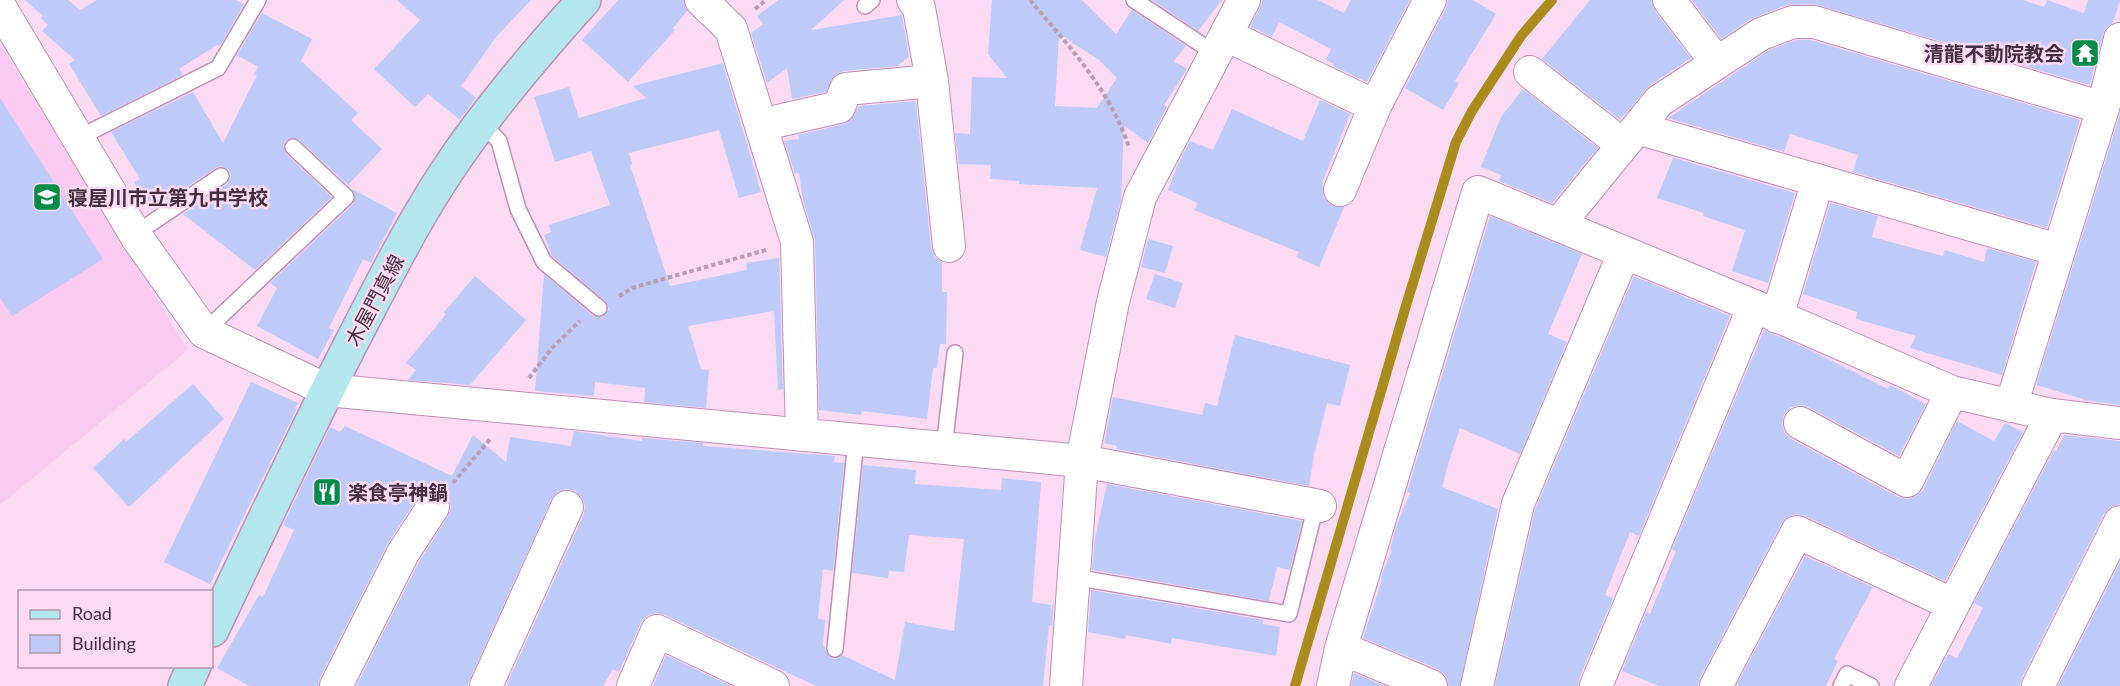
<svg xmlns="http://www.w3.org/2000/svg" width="2120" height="686" font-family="Lato,'Noto Sans JP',sans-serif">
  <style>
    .built { fill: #facaf0 }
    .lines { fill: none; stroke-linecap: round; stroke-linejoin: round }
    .stream { stroke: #a98c1b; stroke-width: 10 }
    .building { fill: #becaf7; fill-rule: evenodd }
    .service-casing { stroke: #c08eb7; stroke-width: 18 }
    .minor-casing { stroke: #c08eb7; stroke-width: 34 }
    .secondary-casing { stroke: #c08eb7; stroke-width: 36 }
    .path { stroke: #b99db3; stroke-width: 4; stroke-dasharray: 4.5 3; stroke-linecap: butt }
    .service { stroke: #fff; stroke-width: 15 }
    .minor { stroke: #fff; stroke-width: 32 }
    .secondary { stroke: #b4e6ed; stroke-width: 33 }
    .labels { text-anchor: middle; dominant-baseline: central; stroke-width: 5; stroke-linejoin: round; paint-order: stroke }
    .poi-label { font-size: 20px; font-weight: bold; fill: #432f40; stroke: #fbdbf4; text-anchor: start }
    .street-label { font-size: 20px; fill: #432f40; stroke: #fbdbf4 }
  </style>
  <rect width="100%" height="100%" fill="#fbdbf4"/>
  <!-- built -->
  <path class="built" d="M0,44L188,350L0,505Z"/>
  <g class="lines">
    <!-- stream -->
    <path class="stream" d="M1295,686L1405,309L1456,142L1472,111L1521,36L1552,0"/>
  </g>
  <!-- building -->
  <path class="building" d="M25,0H68L80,10L97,0H236L244,4L220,46L217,45L179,69L183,75L101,116L69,64L75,60L42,31L48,25L41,18L43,16Z
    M397,0H531L497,36L461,86L476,98L460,120L428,94L415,107L374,69L420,20Z
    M618,0H684L687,11L673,28L675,30L628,82L582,40Z
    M778,0H844L811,30L902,15L909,57L897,66L844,71L835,75L826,92L792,99L787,68L767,83L751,33L763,24L757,16Z
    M992,0H1082L1116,34L1132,10L1186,46L1174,61L1187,69L1164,105L1167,107L1148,143L1124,126L1121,200L1106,257L1080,250L1097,188L1019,184V181L990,179L991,165L959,164L955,133L970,134L972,77L1007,78L988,54ZM1059,34L1099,60L1117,78L1097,108L1055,106Z
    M1152,0H1222L1198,31Z
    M1262,0H1318L1344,13L1351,0H1410L1367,82L1333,66L1334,64L1326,60L1331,49L1279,22L1272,37L1250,26L1260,8Z
    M1448,0H1473L1496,14L1455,81L1459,83L1443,110L1405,88L1446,8Z
    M1590,0H1651L1655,11L1691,58L1649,86L1620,120L1542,59Z
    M1692,0H2023L2044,7L2047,0L2084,13L2088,0H2120L2113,23L2107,27L2103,35L2090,85L1814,4L1787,5L1751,19L1721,39Z
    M262,13L312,39L301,61L358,113L351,120L382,149L348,185L299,140L291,138L286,140L283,145L286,154L332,197L255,270L183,214L227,184L231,176L229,170L221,166L216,168L151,210L134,182L140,179L111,132L193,92L223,143L257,75L254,74L258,67L237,55Z
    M1796,40H1811L2080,120L2047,228L1853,172L1858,155L1790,134L1784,152L1668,118L1769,50Z
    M723,63L761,192L739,198L719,130L629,153L632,164L630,165L670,286L747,270L746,263L779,258L783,389L778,390L774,311L688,326L701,369L709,370L706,408L644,402L645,388L595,382L594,396L535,391L544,274L593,316L603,317L609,309L605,301L552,256L544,235L551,232L549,225L610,205L591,151L555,162L534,97L569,87L579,118L646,98L633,86Z
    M1523,89L1598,148L1552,203L1499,181L1501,175L1481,167L1501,117Z
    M0,98L103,259L12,316L0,298Z
    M1320,100L1350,114L1322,183L1324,196L1321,202L1324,197L1333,206L1344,207L1319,267L1296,257L1299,252L1194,210L1198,203L1168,190L1178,164L1190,141L1213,150L1232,109L1303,141Z
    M916,101L931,248L935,257L942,262V292H947L946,344H940L937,368H933L927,419L862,411L861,415L819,410L815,241L803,200L799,173L795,174L784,141L799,139L798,135L844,124L851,120L859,106Z
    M2120,114V405L2083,400V399L2036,385Z
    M1667,156L1795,193L1768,283L1732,271L1745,230L1703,216L1704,213L1657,198L1673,158Z
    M352,189L397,213L371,263L363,259L329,328L334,330L318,359L257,326L277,288L270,283L353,204L355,195Z
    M1830,203L1878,216L1872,237L1943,256L1945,250L1984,262L1987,248L2036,262L2002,375L1910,348L1916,336L1856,319L1857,312L1803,294Z
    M1490,216L1582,254L1548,334L1567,342L1520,454L1460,428L1450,458L1442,487L1498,509L1460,686H1449L1446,676L1438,669L1363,638L1382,580L1381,579V576L1392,550L1390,549L1396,527L1410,493L1407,492Z
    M1148,239L1173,246L1165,273L1141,267Z
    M1155,274L1183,283L1175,308L1146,299Z
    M475,276L526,320L470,385L408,380L416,370L406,363L446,314L444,312Z
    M1634,276L1730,316L1639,536L1630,532L1605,595L1613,598L1579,679L1578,686H1495L1535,510Z
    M1764,330L1808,349L1888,389L1890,385L1926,404L1899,456L1808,407L1800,405L1791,407L1784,415L1782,423L1784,432L1791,439L1898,497L1908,499L1916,496L1923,490L1957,421L1994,441L2005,423L2023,432L1945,581L1805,516L1796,514L1788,517L1781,524L1700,678L1698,686H1659L1622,671L1646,612L1650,614L1676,551L1672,549Z
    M1235,335L1350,365L1340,406L1327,403L1314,455L1309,486L1116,449L1117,446L1104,443L1113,397L1202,415L1205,403L1217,406Z
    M251,382L298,403L295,408L297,409L210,584L164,562Z
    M193,384L224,419L129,507L93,468L124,439L126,442Z
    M345,426L452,476L473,435L506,462L510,437L571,446L574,431L642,441V438L703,443V446L835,456L834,462L844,463L833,571L823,569L818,619L825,620L823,646L825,647L826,652L830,657L835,659L842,655L895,680L905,622L954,631L964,539L909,535L904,572L889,571L888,578L852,573L863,465L916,470L915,484L1001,490L1002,478L1041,482L1032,602L1051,605L1050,616L1054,599L1052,626L1049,625L1043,686H816L665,615L656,613L647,616L641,623L619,672L613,669L603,686H506L584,514L585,506L582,497L575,491L566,489L557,492L551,500L470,679L468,686H356L419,562L448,516L451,507L449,498L442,492L433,489L424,491L418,497L388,543L320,678L318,686H249L217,668L259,595L263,597L294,530L283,525L330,427L340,432Z
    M2064,435L2120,441V504L2111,507L2104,514L2022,678L2020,686H1931L1948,654L1957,658L1983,608L1974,603L2054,450L2056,451Z
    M1107,484L1302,521L1290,570L1277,567L1269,601L1092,570L1095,538Z
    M1805,556L1873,587L1834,659L1838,661L1826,686H1736Z
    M2120,562V686H2058Z
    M1091,590L1264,620L1262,624L1280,627L1276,656L1172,638L1171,644L1126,635L1125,639L1088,632Z
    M666,655L731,686H653Z
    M1354,673L1385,686H1351Z"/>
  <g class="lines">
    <!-- service casing -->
    <g class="service-casing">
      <path id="service" d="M1134,0L1216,54
        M865,6L872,0
        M482,123L499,141L518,209L544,262L599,308
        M78,138L218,68L258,0
        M135,234L221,176
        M204,332L346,197L293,147
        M944,448L955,353
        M1074,577L1289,614L1316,505
        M835,649L856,440
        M1841,686L1847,674L1871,686"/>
    </g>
    <!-- minor casing -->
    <g class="minor-casing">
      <path id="minor" d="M701,0L731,29L797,242L802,435
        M913,0L919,8L932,81L949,246
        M1669,0L1717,63
        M0,7L138,239L204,332L327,390L1082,461L1320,506
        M1226,35L1375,106
        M1530,72L1623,145
        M761,125L839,107L846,89L932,81
        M1637,128L2058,250
        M1340,190L1375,106L1430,0
        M1558,225L1659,101L1761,34L1793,22H1814L2103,108
        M1777,317L1818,180
        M2011,406L2103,108L2120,39
        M1800,423L1907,481L1952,392
        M1341,648L1431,686
        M336,686L403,553L433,507
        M486,686L567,507
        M633,686L657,631L773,686
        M1066,686L1082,461L1113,302L1140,197L1244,0
        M1333,686L1341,648L1478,192L1754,306L1952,392L2052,415L2120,423
        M1477,686L1518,504L1624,253
        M1596,686L1754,306
        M1716,686L1797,532L1952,604
        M1911,686L2052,415
        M2038,686L2120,522"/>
    </g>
    <!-- secondary casing -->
    <g class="secondary-casing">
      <path id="secondary" d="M212,630C260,529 307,428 359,328C388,272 417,215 453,162C492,105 538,51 584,0
        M185,686L194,666"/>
    </g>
    <!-- path -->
    <path class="path" d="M1030,0C1068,45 1110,90 1129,147
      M755,9L766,0
      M619,296L635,287L766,250
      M529,378L552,348L580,321
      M453,483L491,438"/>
    <!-- service -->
    <use href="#service" class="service"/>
    <!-- minor -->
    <use href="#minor" class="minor"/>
    <!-- secondary -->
    <use href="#secondary" class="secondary"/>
  </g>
  <!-- icons -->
  <defs>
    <g id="temple-square" transform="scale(1.5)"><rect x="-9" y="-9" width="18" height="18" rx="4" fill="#018c4a" stroke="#fbdbf4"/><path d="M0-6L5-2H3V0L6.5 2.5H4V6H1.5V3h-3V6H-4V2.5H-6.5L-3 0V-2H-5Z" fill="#fff"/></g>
    <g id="school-square" transform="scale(1.5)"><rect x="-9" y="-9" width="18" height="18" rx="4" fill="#018c4a" stroke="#fbdbf4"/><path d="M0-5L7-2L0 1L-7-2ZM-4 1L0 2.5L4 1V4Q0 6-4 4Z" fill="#fff"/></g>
    <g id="restaurant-square" transform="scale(1.5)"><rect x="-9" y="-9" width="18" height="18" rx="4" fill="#018c4a" stroke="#fbdbf4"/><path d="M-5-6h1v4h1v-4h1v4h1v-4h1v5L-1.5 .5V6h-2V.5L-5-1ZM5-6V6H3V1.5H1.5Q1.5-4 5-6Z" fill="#fff"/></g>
  </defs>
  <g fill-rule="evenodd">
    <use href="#temple-square" x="2085" y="53"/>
    <use href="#school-square" x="47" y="197"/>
    <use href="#restaurant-square" x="327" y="492"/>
  </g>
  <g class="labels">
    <!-- poi labels -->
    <g class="poi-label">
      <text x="2064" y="53" text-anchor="end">清龍不動院教会</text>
      <text x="68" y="197">寝屋川市立第九中学校</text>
      <text x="348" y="492">楽食亭神鍋</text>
    </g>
    <!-- street labels -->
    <g class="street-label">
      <text transform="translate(374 300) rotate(-62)">木屋門真線</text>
    </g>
  </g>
  <!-- legend -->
  <rect x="18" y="590" width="195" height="78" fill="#fbdbf4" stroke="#b196ac" stroke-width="1.5"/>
  <rect x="30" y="610" width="30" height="9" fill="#b4e6ed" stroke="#b196ac" stroke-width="1.5"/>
  <text x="72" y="620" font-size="18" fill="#432f40">Road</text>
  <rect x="30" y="635" width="30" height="18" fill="#becaf7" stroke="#b196ac" stroke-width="1.5"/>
  <text x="72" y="650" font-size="18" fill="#432f40">Building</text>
</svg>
